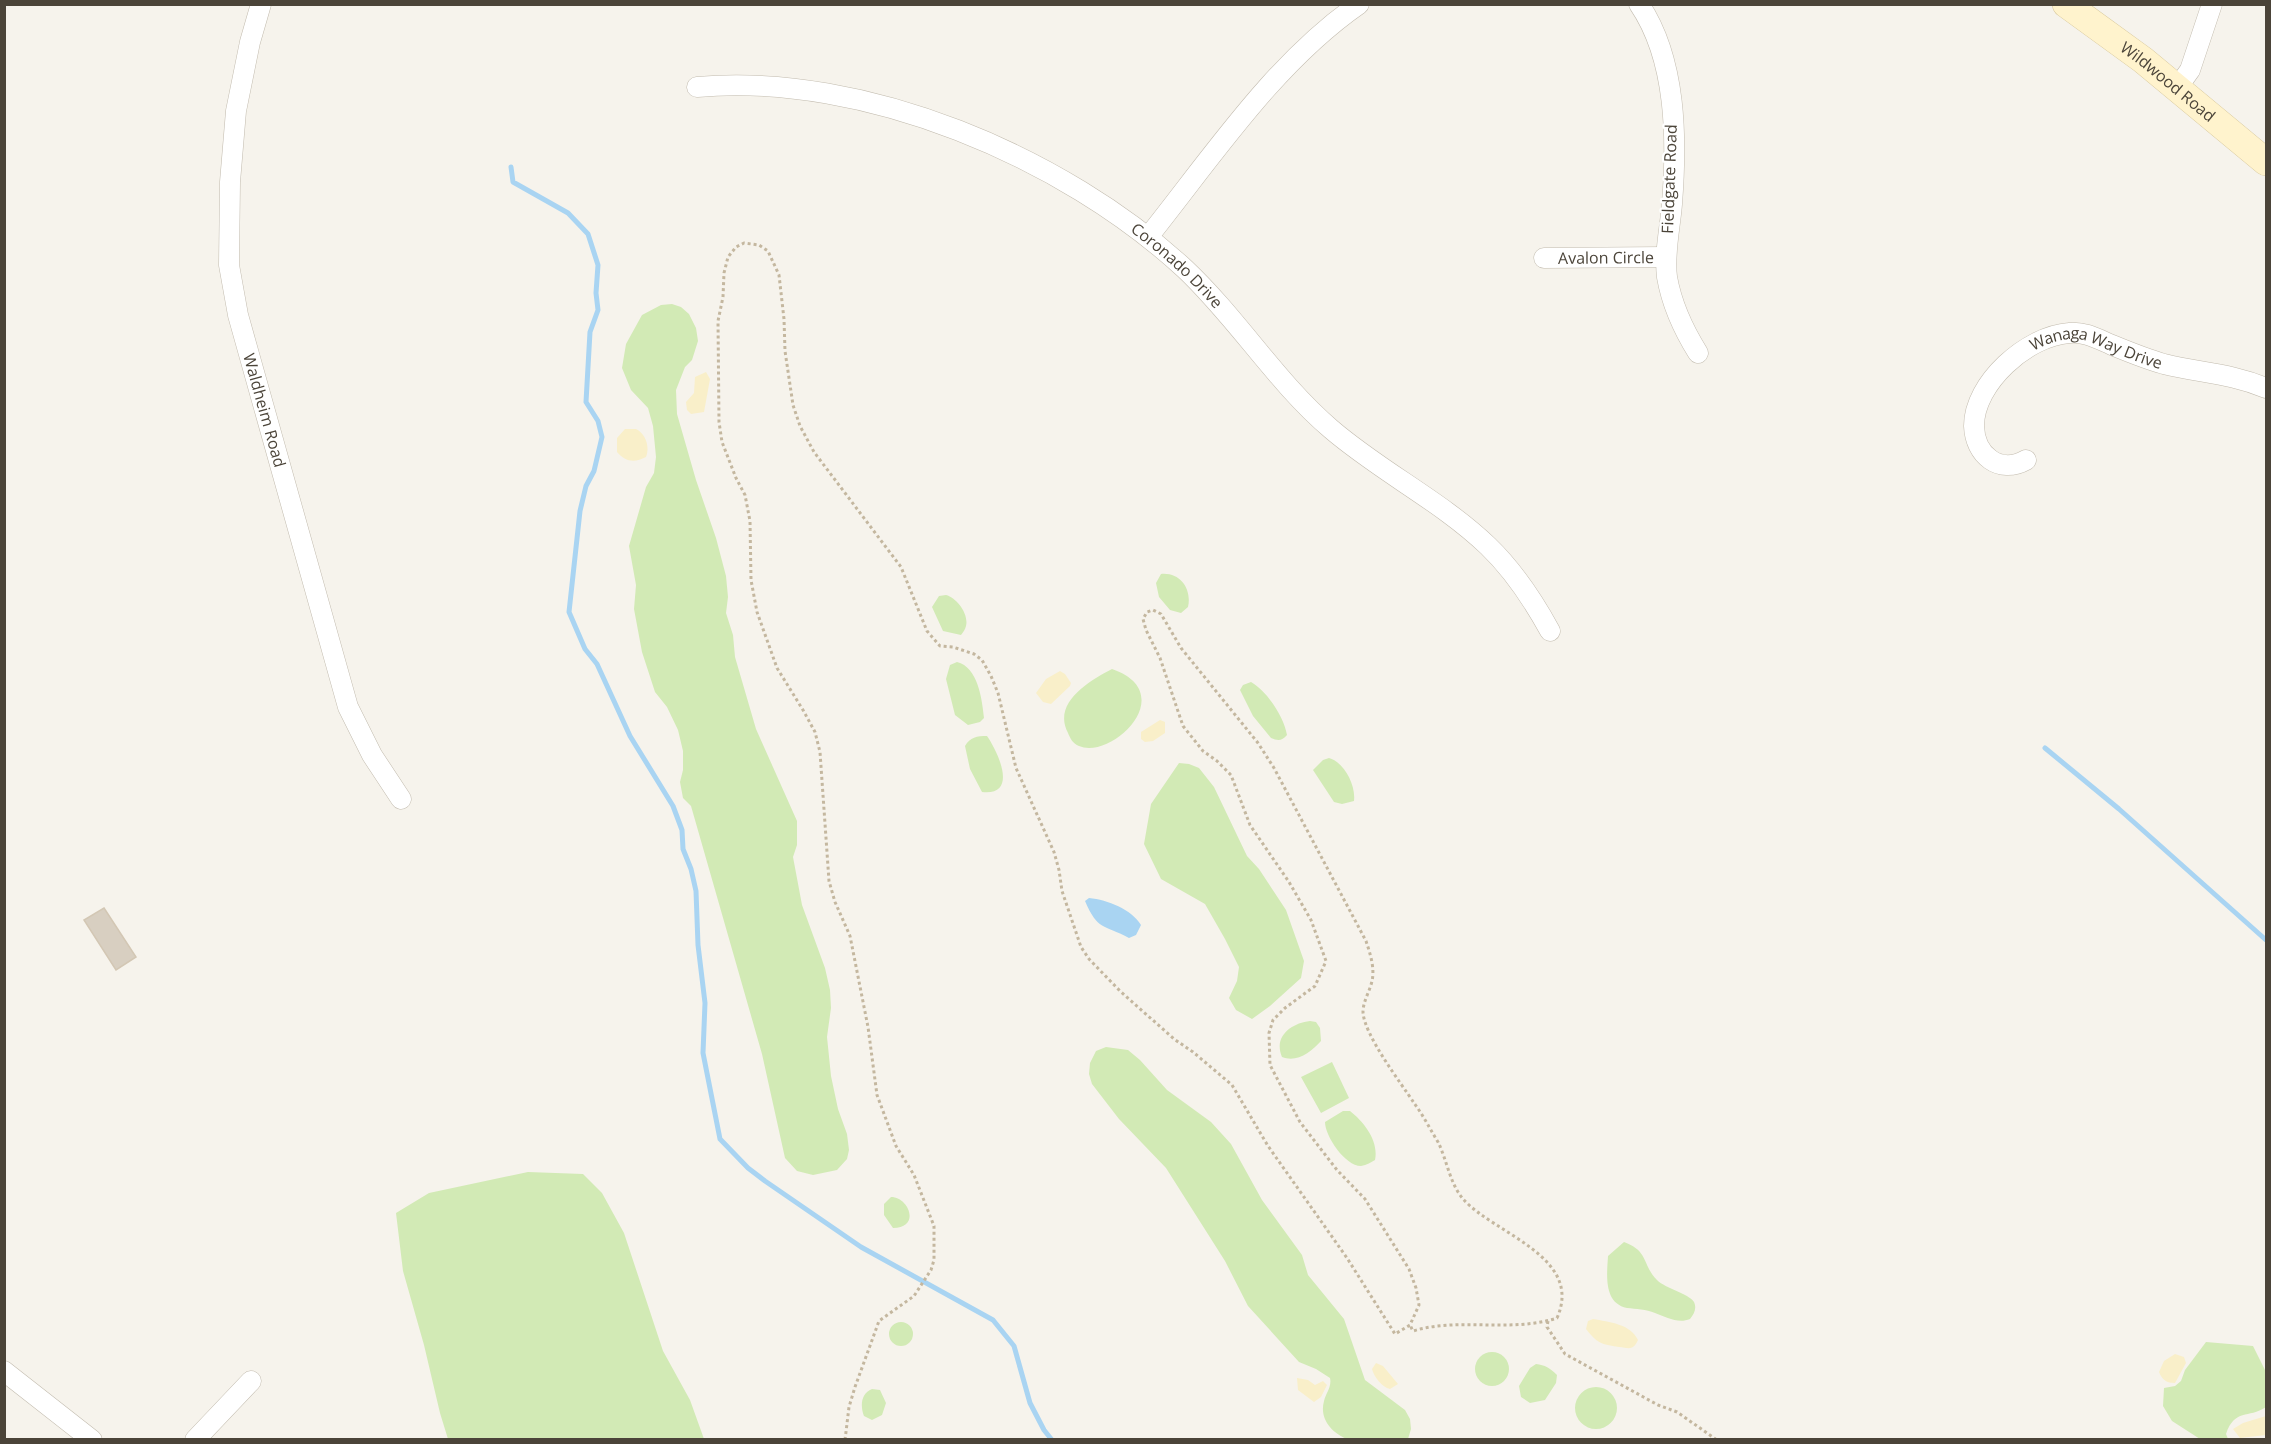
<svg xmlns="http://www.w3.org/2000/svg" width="2271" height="1444" font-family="'Open Sans',sans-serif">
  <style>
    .green { fill: #d2eab5 }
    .sand { fill: #f9efc9 }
    .water { fill: #a9d4f2 }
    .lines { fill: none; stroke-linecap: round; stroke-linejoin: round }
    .stream { stroke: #a9d4f2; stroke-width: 5 }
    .building { fill: #d8cfc1; stroke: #d3c7b4; stroke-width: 1.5 }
    .street-casing { stroke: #c2bbae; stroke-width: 21 }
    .secondary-casing { stroke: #d6c79b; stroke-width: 28 }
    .path { stroke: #c4b79f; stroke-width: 3; stroke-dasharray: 3 3; stroke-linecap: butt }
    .street { stroke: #fff; stroke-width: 20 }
    .secondary { stroke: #fff3cd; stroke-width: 27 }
    .labels { text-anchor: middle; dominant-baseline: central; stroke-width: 4.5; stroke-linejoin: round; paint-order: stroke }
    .street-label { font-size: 16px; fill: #4b4439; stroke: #fff }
  </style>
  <rect width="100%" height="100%" fill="#f6f3ec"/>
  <!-- green -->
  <path class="green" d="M672,304L681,307L689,314L696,328L698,341L692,360L685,367L676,390L677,414L696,480L716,538L726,576L728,597L726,613L733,635L735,657L756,729L797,821V845L793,857L802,905L825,968L830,990L831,1008L827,1037L831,1076L838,1109L847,1134L849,1150L847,1159L837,1170L813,1175L797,1171L785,1158L762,1054L691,806L683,798L680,782L683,770V751L678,730L667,707L655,692L642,652L634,609L636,585L629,546L646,487L654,473L656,457L653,426L648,408L631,390L622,368L626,344L642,315L661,305Z
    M1161,574C1181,572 1192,590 1188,607L1181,613L1170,610L1159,597L1156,583Z
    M946,595C957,598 969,614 966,626C965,630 963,632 961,635L943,631L932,607L939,596Z
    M957,662C978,667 982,699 984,718L980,722L968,725L955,715L946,679L950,665Z
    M1112,669C1181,693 1112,760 1079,746C1073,744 1070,738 1068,733C1052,703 1089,681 1112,669Z
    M1251,682C1267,691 1284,717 1287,735C1282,741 1278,741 1271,738L1253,716L1240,690L1243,685Z
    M987,736C998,752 1019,796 982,792L970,769L965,746C970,737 977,736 987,736Z
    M1329,758C1344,762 1356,785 1354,801L1342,804L1334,802L1313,770L1323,760Z
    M1179,763L1189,764L1199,768L1214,787L1247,856L1259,869L1286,910L1304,961L1301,978L1270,1006L1252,1019L1236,1010L1229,998L1237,981L1239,967L1225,939L1205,904L1161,879L1144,844L1151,804Z
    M1310,1021L1316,1022L1320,1028L1321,1041C1311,1052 1297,1063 1282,1057C1273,1036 1292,1023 1310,1021Z
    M1106,1047L1128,1050L1140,1060L1167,1090L1211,1122L1231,1144L1262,1200L1302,1255L1308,1275L1344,1319L1365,1380L1405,1410L1410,1419L1411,1429L1408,1439H1347C1332,1433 1319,1419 1324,1401C1326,1393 1332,1387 1330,1378L1316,1369L1299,1362L1248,1306L1225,1261L1166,1168L1119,1119L1092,1084L1089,1074L1090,1063L1096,1051Z
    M1332,1062L1349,1098L1321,1113L1301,1077Z
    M1343,1111H1350C1364,1122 1379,1141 1375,1160C1371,1162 1367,1165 1361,1166C1345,1166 1325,1136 1325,1122Z
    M528,1172L583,1174L602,1193L624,1233L663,1351L690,1400L704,1439H448L440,1413L424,1345L403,1271L396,1213L429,1193Z
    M891,1197C909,1197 921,1228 893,1228L884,1215V1204Z
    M1624,1242C1649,1251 1642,1265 1657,1280C1666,1289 1688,1293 1694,1302C1697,1309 1694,1314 1690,1319C1678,1324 1666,1317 1655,1313C1646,1309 1636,1309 1627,1308C1603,1303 1607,1274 1608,1256Z
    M889 1334a12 12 0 1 1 24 0a12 12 0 1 1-24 0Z
    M2206,1342L2253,1346L2266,1372V1407C2248,1419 2235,1408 2226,1434L2228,1439H2200L2172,1421L2163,1406L2164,1388L2175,1386L2181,1381L2185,1370Z
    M1475 1369a17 17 0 1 1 34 0a17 17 0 1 1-34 0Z
    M1536,1364C1545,1365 1550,1368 1557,1375L1556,1383L1545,1400L1530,1403L1521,1397L1519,1386L1530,1368Z
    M1575 1408a21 21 0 1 1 42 0a21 21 0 1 1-42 0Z
    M872,1389L880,1390L886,1403L882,1415L872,1420L864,1416C860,1406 861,1393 872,1389Z"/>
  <!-- sand -->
  <path class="sand" d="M706,372L710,379L704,412L691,414L687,410L686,402L694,393L695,377Z
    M625,429H636C646,434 650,447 646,457C635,463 625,462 617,452V438Z
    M1060,671L1065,674L1071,683L1070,686L1051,704L1043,702L1036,693L1046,679Z
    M1160,720L1165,722V733L1153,741L1145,742L1141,739V732Z
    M1593,1319C1609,1322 1631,1324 1638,1340C1633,1351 1629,1348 1619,1347C1601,1344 1598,1344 1586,1329L1588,1321Z
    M2175,1354L2184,1357L2186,1363L2175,1383C2167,1383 2162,1380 2159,1372L2164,1361Z
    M1376,1363L1383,1366L1398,1384L1390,1389C1382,1387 1374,1377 1372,1369Z
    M1297,1378L1308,1380L1315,1385L1323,1381L1327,1385L1321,1397L1314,1402L1298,1390Z
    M2266,1416V1435L2240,1438L2233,1429L2243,1423Z"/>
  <!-- water -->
  <path class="water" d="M1089,898C1108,900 1131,909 1141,925L1136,935L1129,938C1103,924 1098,931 1085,901Z"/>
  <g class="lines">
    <!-- stream -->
    <path class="stream" d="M511,167L513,182L568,213L588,234L598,265L596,293L598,310L590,332L586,402L598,421L602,437L594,471L586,486L580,511L569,612L585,649L597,664L630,736L673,806L682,830L683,849L691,869L696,891L698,945L705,1003L703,1053L720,1139L748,1168L765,1181L861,1247L993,1320L1014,1346L1030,1403L1044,1430L1052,1440
      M2045,748L2119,809L2266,940"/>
  </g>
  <!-- building -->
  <path class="building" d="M104,908L136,957L116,970L84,920Z"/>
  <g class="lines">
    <!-- street casing -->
    <g class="street-casing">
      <g id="street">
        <path id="s1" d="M261,4L250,42L236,111L230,182L229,265L238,315L348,707L372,755L401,799"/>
        <path d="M1639,4C1677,60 1677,140 1672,204C1670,229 1664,253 1667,277C1672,306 1683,329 1698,353"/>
        <path id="s2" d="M697,87C864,72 1064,157 1185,269C1238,319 1276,382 1331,429C1381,472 1441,501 1488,546C1514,571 1533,600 1550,631"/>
        <path d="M2177,88L2190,70L2212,4"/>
        <path d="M1148,237C1212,157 1274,63 1359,4"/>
        <path id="s3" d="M1544,258L1666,257"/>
        <path id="s4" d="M2026,460C1999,475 1975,455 1974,426C1974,383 2027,336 2069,333C2084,331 2098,339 2112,345C2129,352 2146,359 2164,364C2200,373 2230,373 2266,388"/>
        <path d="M4,1371L92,1440"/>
        <path d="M195,1440L251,1381"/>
      </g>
    </g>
    <!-- secondary casing -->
    <g class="secondary-casing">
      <g id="secondary">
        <path id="s5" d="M2066,4L2143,60L2266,162"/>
      </g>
    </g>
    <!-- path -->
    <path class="path" d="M1548,1321L1547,1327L1565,1354L1658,1405L1677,1412L1717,1440
      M845,1440L849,1407L855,1387L879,1321L914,1296L931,1270L934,1260V1226L914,1175L896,1146L877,1095L868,1027L850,936L835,902L829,881L820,752L815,732L803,710L777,668L757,612L751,580L750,521L745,495L736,478L722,442L719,422L718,321L723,297L724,273L728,257L736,247L744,243L759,245L768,251L779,275L784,319L785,351L793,405L800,426L814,452L901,567L927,631L940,646L953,647L974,654L982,660L991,676L998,693L1016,768L1054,852L1059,870L1062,891L1081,947L1089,959L1120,991L1174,1039L1193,1052L1232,1085L1268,1146L1347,1258L1395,1334L1410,1325L1419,1305L1416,1288L1409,1269L1365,1199L1337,1170L1300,1122L1270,1065L1269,1033L1273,1020L1285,1008L1315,986L1326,961L1311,920L1289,882L1250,825L1231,775L1217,761L1203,751L1183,726L1160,658L1146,630L1143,619L1147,612L1153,610L1161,614L1181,648L1258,743L1274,768L1366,941C1370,953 1375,968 1372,981C1370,991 1363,1001 1363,1012C1364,1035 1401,1083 1414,1103C1423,1115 1430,1129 1438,1142C1447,1160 1450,1185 1464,1200C1495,1234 1584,1257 1557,1318C1511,1333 1459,1317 1413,1331L1410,1325"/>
    <!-- street -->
    <use href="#street" class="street"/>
    <!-- secondary -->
    <use href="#secondary" class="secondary"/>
  </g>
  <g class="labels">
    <!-- street labels -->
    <g class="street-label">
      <text stroke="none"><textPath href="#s5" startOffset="128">Wildwood Road</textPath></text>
      <text transform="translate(1669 179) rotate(-88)">Fieldgate Road</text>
      <text stroke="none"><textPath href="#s3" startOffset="62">Avalon Circle</textPath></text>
      <text stroke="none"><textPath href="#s2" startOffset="526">Coronado Drive</textPath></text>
      <text stroke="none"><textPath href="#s4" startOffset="248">Wanaga Way Drive</textPath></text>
      <text stroke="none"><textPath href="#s1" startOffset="414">Waldheim Road</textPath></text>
    </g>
  </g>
  <!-- border -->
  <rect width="2271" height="1444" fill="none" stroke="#4b4439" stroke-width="12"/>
</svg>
